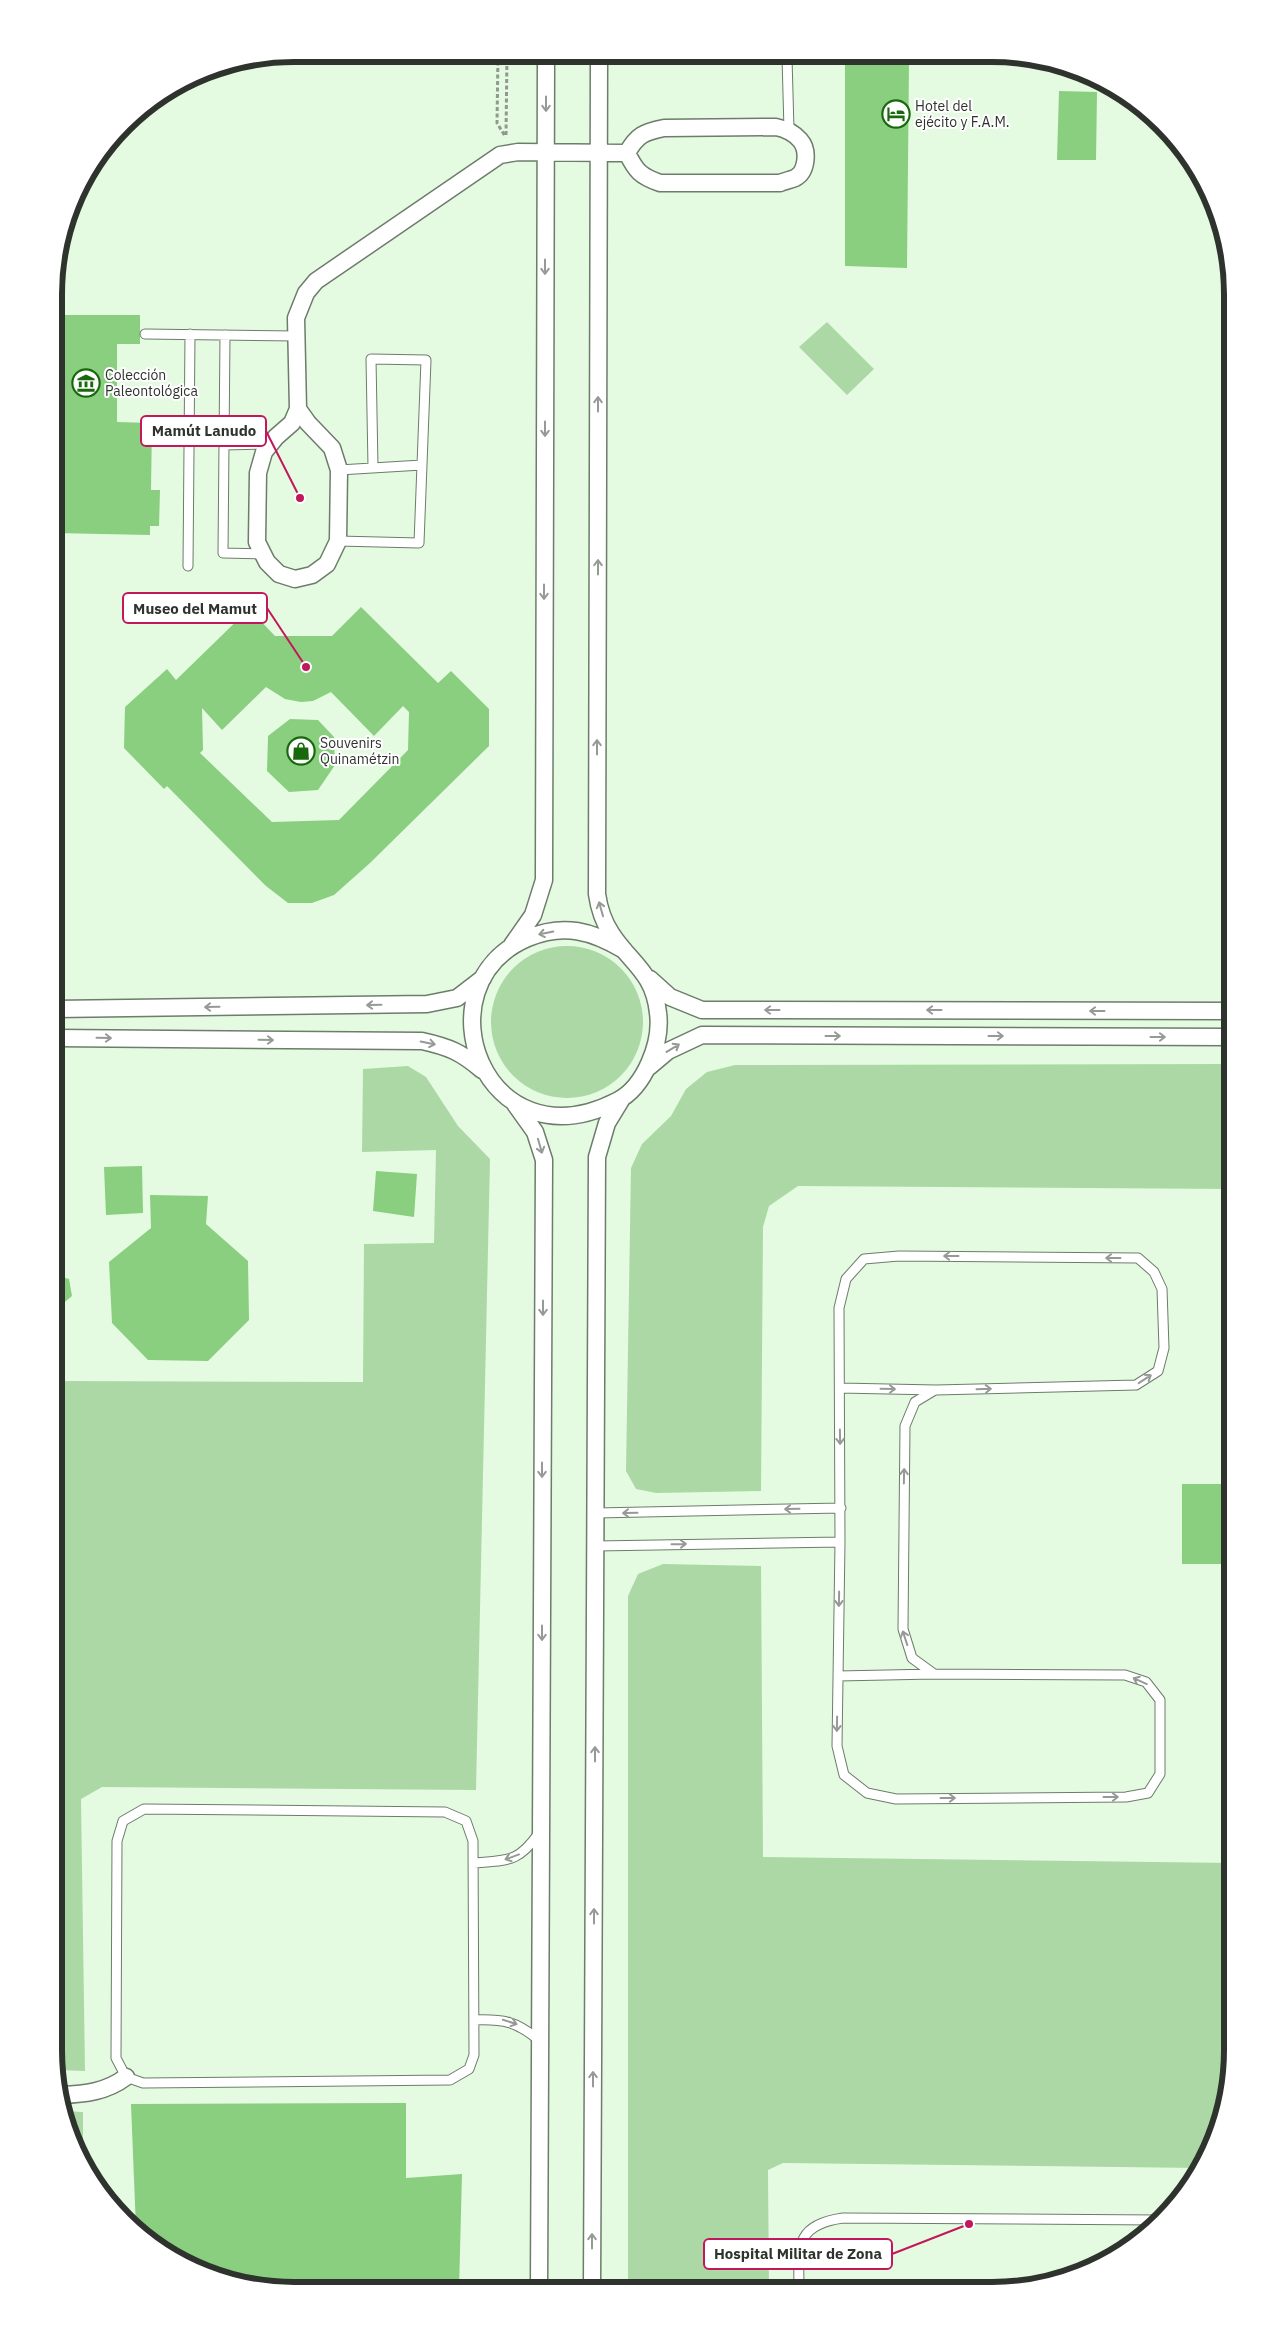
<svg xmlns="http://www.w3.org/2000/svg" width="1287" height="2345" font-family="'IBM Plex Sans',sans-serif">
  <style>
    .built { fill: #e4fbe1 }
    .green { fill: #abd8a5 }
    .building { fill: #8ace80; fill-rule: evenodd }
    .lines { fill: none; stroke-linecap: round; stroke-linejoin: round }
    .service-casing { stroke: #6d7c6b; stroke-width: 11 }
    .minor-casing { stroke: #6d7c6b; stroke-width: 19 }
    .path { stroke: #8f998d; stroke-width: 3; stroke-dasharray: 4 2.5; stroke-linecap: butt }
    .service { stroke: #fff; stroke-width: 9 }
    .minor { stroke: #fff; stroke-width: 16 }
    .oneway { stroke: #969a96 }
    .labels { text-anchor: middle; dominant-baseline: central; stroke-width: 4; stroke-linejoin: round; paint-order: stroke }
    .poi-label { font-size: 14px; fill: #2e342d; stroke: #fff; text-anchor: start }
    .rim { fill: none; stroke: #2e342d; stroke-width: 6 }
    .leader { fill: none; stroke: #c2185b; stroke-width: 2 }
    .callout-dot { fill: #c2185b; stroke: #fff; stroke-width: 2 }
    .callout { fill: #fff; stroke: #c2185b; stroke-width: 2 }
    .callout-label { font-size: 15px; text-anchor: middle; font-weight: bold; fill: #2e342d }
  </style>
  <rect width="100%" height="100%" fill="#f1ffef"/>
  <!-- built -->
  <path class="built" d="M295,54L1039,58L1098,78L1151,113L1192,161L1220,217L1233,295V2066L1215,2142L1183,2197L1126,2250L1070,2278L992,2291L263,2289L202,2273L148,2241L95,2184L67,2128L54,2050L56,264L79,188L136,114L203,72Z"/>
  <!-- green -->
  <path class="green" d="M827,322L874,369L847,395L799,347Z
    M491 1022a76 76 0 1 1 152 0a76 76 0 1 1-152 0Z
    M1233,1064V1189L798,1186L769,1206L763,1227L761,1491L656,1493L636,1489L626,1471L631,1168L642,1144L671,1116L686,1089L707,1072L735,1065Z
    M408,1066L426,1077L458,1126L490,1159L476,1790L102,1787L81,1799L85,2071L57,2070L54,2050L55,1381L363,1382L364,1244L434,1243L436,1150L362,1152L363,1069Z
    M663,1564L761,1566L763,1857L1233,1863V2066L1215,2142L1200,2168L783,2163L768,2170L769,2291L628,2290V1596L638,1574Z
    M64,2111L83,2112V2162L67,2128Z"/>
  <!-- building -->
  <path class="building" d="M845,57L909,61L907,268L845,266Z
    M1059,91L1097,92L1096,160H1057Z
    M56,315H140V344H117V422L152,423L151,490H160L159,526H150V535L55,533Z
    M361,607L438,683L451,671L489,709V746L370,863L334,895L312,903H288L266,886L167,786L164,789L124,748L125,707L167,669L176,680L249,609L275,636H332ZM266,687L285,699L301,702L313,701L331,692L374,736L403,706L409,712L408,750L339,820L272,822L200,753L203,750L202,708L222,730Z
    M290,719L318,720L334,737L335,765L318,790L289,792L267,771L268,736Z
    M142,1166L143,1213L106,1215L104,1167Z
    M376,1171L417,1174L414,1217L373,1211Z
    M150,1195L208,1196L206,1224L248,1261L249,1320L208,1361L148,1360L112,1323L109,1262L151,1228Z
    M55,1275L69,1279L72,1296L60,1306L55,1303Z
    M1231,1367H1233V1398H1231Z
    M1182,1484H1233V1585H1231V1564H1182Z
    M406,2103V2178L462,2174L459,2290L263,2289L202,2273L148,2241L136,2229L131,2104Z"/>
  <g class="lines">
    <!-- service casing -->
    <g class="service-casing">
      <path id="service" d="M787,57L789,130
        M145,334L296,336
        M225,335L223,553L263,554
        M224,445L270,444
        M339,470L422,465
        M338,541L419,543L426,360L371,359L373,467
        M188,566L190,334
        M596,1513L841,1508
        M596,1546L840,1542
        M934,1674L912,1658L903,1629L905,1426L915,1402L935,1390
        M838,1676L934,1674L1125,1675L1146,1682L1160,1700V1774L1148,1793L1126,1797L896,1799L867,1793L844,1775L837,1746L840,1542L839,1308L846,1279L864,1259L899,1256L1138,1258L1154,1272L1162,1289L1164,1348L1158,1371L1136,1385L936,1390L840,1388
        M144,1809L445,1812L466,1821L473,1841L474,2055L469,2069L450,2080L143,2083L126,2077L116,2058L117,1841L123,1821Z
        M473,1863C508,1860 518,1863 539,1833
        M474,2020C504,2019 516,2021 540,2041
        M799,2291C799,2249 793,2225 843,2218L1159,2220"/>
    </g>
    <!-- minor casing -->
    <g class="minor-casing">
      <path id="minor" d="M599,56L597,894C599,908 603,921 611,933C630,963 654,972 658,1013C662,1042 645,1087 617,1101C484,1169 417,985 528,938C564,923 592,931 624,950
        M298,409L308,423L332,448L339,470L338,541L327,564L312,575L295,579L279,574L267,562L257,542L258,473L264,452L276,437L292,423L298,409L296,318L306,293L316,281L500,155L518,152L627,153C636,171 640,176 660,183H780C784,181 790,180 795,178C807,172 809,150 800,140C793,132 786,129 776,127L664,128C644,132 637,135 627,153
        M512,945L533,915L544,880L546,55
        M650,979L670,997L702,1010L1233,1011
        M55,1009L427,1004L457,998L483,978
        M55,1038L422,1041C449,1047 461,1052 482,1070
        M649,1067L668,1051L702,1035L1233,1037
        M515,1104L535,1132L544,1160L539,2290
        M61,2095C85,2094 106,2092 126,2077
        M592,2290L597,1157L607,1123L621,1100"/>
    </g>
    <!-- path -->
    <path class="path" d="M498,55L497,123L505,136
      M506,135L507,55"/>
    <!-- service -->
    <use href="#service" class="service"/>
    <!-- minor -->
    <use href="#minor" class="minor"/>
  </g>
  <!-- one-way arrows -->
  <defs><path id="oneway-shaft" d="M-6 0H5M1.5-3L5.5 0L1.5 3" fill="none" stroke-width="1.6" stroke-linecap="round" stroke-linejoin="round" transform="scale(1.25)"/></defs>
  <g class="oneway">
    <use href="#oneway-shaft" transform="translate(546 104) rotate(90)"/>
    <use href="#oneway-shaft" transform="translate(545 267) rotate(90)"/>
    <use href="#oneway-shaft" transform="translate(598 404) rotate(-90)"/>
    <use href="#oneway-shaft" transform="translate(545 429) rotate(90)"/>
    <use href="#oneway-shaft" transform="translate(598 567) rotate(-90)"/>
    <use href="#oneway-shaft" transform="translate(544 592) rotate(90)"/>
    <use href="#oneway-shaft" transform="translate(597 747) rotate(-90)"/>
    <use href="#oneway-shaft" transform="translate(601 909) rotate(-106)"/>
    <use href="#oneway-shaft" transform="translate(546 933) rotate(168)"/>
    <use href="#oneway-shaft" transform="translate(374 1005) rotate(179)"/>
    <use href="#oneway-shaft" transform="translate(212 1007) rotate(179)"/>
    <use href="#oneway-shaft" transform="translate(772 1010) rotate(-180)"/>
    <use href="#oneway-shaft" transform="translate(934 1010) rotate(-180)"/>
    <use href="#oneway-shaft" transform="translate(1097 1011) rotate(-180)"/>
    <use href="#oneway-shaft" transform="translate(833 1036)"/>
    <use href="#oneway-shaft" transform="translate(996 1036)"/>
    <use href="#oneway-shaft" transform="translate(1158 1037)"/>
    <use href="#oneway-shaft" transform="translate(104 1038) rotate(1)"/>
    <use href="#oneway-shaft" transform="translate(266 1040) rotate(1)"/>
    <use href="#oneway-shaft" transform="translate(428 1043) rotate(11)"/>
    <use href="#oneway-shaft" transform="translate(673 1048) rotate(-31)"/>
    <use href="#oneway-shaft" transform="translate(540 1146) rotate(74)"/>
    <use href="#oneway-shaft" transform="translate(951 1256) rotate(-180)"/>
    <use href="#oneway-shaft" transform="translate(1113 1258) rotate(-180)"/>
    <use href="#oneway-shaft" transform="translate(543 1308) rotate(90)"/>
    <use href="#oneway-shaft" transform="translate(1145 1379) rotate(-33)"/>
    <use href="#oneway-shaft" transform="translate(888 1389) rotate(1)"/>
    <use href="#oneway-shaft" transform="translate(984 1389) rotate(-2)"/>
    <use href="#oneway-shaft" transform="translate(840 1437) rotate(89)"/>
    <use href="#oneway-shaft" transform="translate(542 1470) rotate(90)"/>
    <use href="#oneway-shaft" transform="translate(904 1476) rotate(-89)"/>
    <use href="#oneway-shaft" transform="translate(792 1509) rotate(179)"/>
    <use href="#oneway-shaft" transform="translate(630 1513) rotate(179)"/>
    <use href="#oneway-shaft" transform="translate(679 1544) rotate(-1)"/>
    <use href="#oneway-shaft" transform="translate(839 1599) rotate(91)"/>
    <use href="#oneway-shaft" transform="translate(542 1633) rotate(90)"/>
    <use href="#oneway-shaft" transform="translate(905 1638) rotate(-108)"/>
    <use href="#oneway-shaft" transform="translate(1140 1681) rotate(-156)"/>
    <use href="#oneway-shaft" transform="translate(837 1724) rotate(91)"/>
    <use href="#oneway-shaft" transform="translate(595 1754) rotate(-90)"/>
    <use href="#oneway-shaft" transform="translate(1111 1797)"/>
    <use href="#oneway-shaft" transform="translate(948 1798)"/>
    <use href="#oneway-shaft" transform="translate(512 1857) rotate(160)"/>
    <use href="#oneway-shaft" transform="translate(594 1916) rotate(-90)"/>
    <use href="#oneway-shaft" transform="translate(510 2022) rotate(18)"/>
    <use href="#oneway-shaft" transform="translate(593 2079) rotate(-90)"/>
    <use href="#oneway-shaft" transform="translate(592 2241) rotate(-90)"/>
  </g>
  <!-- icons -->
  <defs>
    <g id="hotel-ring" transform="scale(1.4375)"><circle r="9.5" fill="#fff" stroke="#18690b" stroke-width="1.5"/><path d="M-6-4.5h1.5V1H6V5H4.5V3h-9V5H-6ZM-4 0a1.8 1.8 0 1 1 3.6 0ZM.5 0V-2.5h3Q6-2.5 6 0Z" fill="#18690b"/></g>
    <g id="museum-ring" transform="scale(1.4375)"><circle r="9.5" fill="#fff" stroke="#18690b" stroke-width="1.5"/><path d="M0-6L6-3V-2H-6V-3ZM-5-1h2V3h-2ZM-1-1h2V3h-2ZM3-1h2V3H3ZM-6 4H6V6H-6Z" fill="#18690b"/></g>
    <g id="shop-ring" transform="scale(1.4375)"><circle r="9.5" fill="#fff" stroke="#18690b" stroke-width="1.5"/><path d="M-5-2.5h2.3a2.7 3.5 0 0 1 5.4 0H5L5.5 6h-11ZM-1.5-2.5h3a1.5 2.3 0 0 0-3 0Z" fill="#18690b"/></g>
  </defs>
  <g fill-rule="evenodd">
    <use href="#hotel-ring" x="896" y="114"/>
    <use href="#museum-ring" x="86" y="383"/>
    <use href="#shop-ring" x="301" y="751"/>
  </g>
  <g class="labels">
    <!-- poi labels -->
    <g class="poi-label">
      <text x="915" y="106">Hotel del<tspan x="915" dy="16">ejécito y F.A.M.</tspan></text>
      <text x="105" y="375">Colección<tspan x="105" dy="16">Paleontológica</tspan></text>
      <text x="320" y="743">Souvenirs<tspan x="320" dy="16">Quinamétzin</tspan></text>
    </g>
  </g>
  <!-- crop -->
  <path d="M0 0H1287V2345H0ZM294 62H992A232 232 0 0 1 1224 294V2050A232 232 0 0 1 992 2282H294A232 232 0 0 1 62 2050V294A232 232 0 0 1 294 62Z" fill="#fff" fill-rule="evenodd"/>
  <path class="rim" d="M294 62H992A232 232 0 0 1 1224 294V2050A232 232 0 0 1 992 2282H294A232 232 0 0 1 62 2050V294A232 232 0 0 1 294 62Z"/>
  <!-- callouts -->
  <path class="leader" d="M300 498L266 431M306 667L267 608M969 2224L892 2254"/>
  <g class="callout-dot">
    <circle cx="300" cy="498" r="5"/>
    <circle cx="306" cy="667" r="5"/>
    <circle cx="969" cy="2224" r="5"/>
  </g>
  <g class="callout">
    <rect x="141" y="416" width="125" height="30" rx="5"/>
    <rect x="123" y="593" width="144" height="30" rx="5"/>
    <rect x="704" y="2239" width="188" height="30" rx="5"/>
  </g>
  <g class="callout-label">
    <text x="204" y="436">Mamút Lanudo</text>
    <text x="195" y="614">Museo del Mamut</text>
    <text x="798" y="2259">Hospital Militar de Zona</text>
  </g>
</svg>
